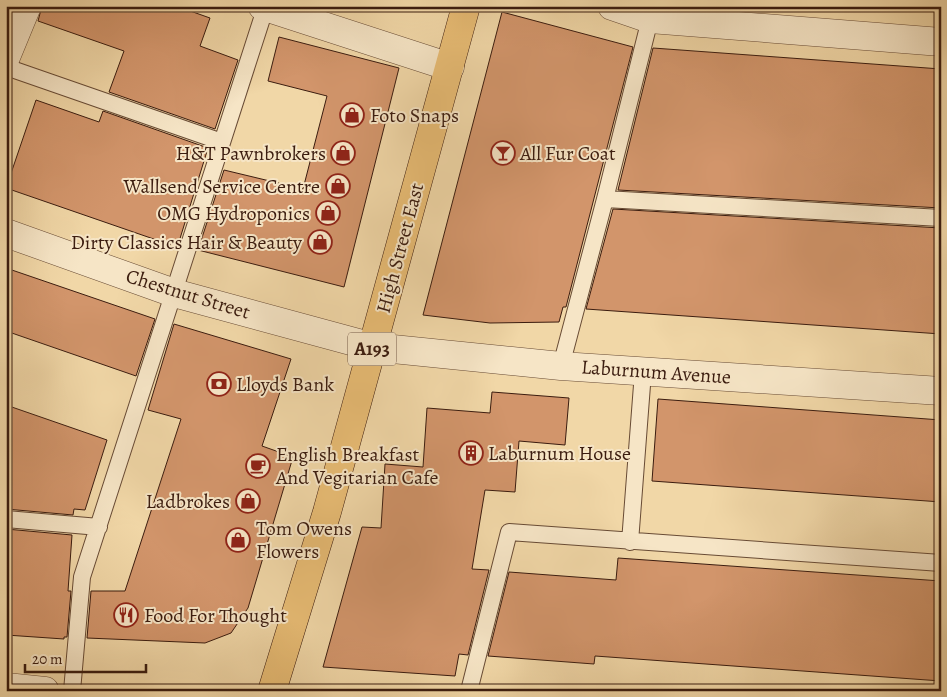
<svg xmlns="http://www.w3.org/2000/svg" width="947" height="697" font-family="Alegreya,serif">
  <style>
    .building { fill: #d2956b; stroke: #3b1c0f }
    .lines { fill: none; stroke-linecap: round; stroke-linejoin: round }
    .service-casing { stroke: #684b35; stroke-width: 18 }
    .minor-casing { stroke: #684b35; stroke-width: 29 }
    .tertiary-casing { stroke: #684b35; stroke-width: 29 }
    .primary-casing { stroke: #3b1c0f; stroke-width: 29 }
    .service { stroke: #f6e5c6; stroke-width: 16 }
    .minor { stroke: #f6e5c6; stroke-width: 28 }
    .tertiary { stroke: #f6e5c6; stroke-width: 28 }
    .primary { stroke: #e8bc74; stroke-width: 28 }
    .labels { text-anchor: middle; dominant-baseline: central; stroke-width: 4; stroke-linejoin: round; paint-order: stroke }
    .shield { fill: #f6e5c6; stroke: #735846; stroke-width: 1 }
    .shield-label { font-size: 19px; font-weight: bold; fill: #3b1c0f }
    .poi-label { font-size: 20px; fill: #3b1c0f; stroke: #f6e5c6; text-anchor: start }
    .street-label { font-size: 20px; fill: #3b1c0f; stroke: #f6e5c6 }
  </style>
  <rect width="100%" height="100%" fill="#f1d7a7"/>
  <filter id="stains"><feTurbulence type="fractalNoise" baseFrequency=".004" numOctaves="4"/><feColorMatrix values="0 0 0 0 .2 0 0 0 0 .09 0 0 0 0 .02 0 0 0 .5 -.17"/></filter>
  <radialGradient id="worn" r=".72"><stop offset=".6" stop-color="#630" stop-opacity="0"/><stop offset="1" stop-color="#630" stop-opacity=".3"/></radialGradient>
  <!-- building -->
  <path class="building" d="M42,6H176L210,18L200,46L238,60L215,129L109,92L124,51L38,21Z
    M502,12L633,47L566,307H563L559,322L490,323L423,315Z
    M279,37L399,68L344,287L198,250L224,170L303,189L327,96L268,81Z
    M653,48L941,69V208L618,190Z
    M36,100L99,122L103,111L208,148L178,245L171,243V245L6,188Z
    M613,209L941,228V334L586,309Z
    M6,268L155,319L136,376L6,331Z
    M174,324L291,359L262,446L293,457L248,608L231,633L205,643L87,638L91,591H125L181,419L148,410Z
    M492,392L569,398L565,445L519,441L515,492L485,490L472,569L489,570L468,655L459,654L455,676L323,667L362,527L381,528L385,464L423,467L427,408L490,413Z
    M658,399L941,420V502L652,481Z
    M6,405L107,440L85,510L74,509L73,515L6,509Z
    M6,529L72,535L68,591H71L67,637H64V639L6,635Z
    M618,558L941,581V681L595,656L594,664L488,656L509,572L616,580Z"/>
  <g class="lines">
    <!-- service casing -->
    <g class="service-casing">
      <path id="service" d="M6,67L222,142
        M605,199L941,218
        M561,366L605,199L652,11
        M6,519L99,527
        M630,542L643,372
        M72,691L82,577L266,6
        M469,691L509,532L941,563"/>
    </g>
    <!-- minor casing -->
    <g class="minor-casing">
      <path id="minor" d="M262,6L450,67
        M612,6L650,19L941,42
        M6,57L27,6
        M6,233L174,293L373,347L561,366L941,391"/>
    </g>
    <!-- tertiary casing -->
    <g class="tertiary-casing">
      <path id="tertiary" d="M6,687L45,691"/>
    </g>
    <!-- primary casing -->
    <g class="primary-casing">
      <path id="primary" d="M272,691L327,512L466,6"/>
    </g>
    <!-- service -->
    <use href="#service" class="service"/>
    <!-- minor -->
    <use href="#minor" class="minor"/>
    <!-- tertiary -->
    <use href="#tertiary" class="tertiary"/>
    <!-- primary -->
    <use href="#primary" class="primary"/>
  </g>
  <!-- icons -->
  <defs>
    <g id="shop-ring" transform="scale(1.25)"><circle r="9.5" fill="#f6e5c6" stroke="#8f2418" stroke-width="1.5"/><path d="M-5-2.5h2.3a2.7 3.5 0 0 1 5.4 0H5L5.5 6h-11ZM-1.5-2.5h3a1.5 2.3 0 0 0-3 0Z" fill="#8f2418"/></g>
    <g id="bar-ring" transform="scale(1.25)"><circle r="9.5" fill="#f6e5c6" stroke="#8f2418" stroke-width="1.5"/><path d="M-6-5H6L.8 .8V4.5H3.5V6h-7V4.5H-.8V.8Z" fill="#8f2418"/></g>
    <g id="bank-ring" transform="scale(1.25)"><circle r="9.5" fill="#f6e5c6" stroke="#8f2418" stroke-width="1.5"/><path d="M-6-4H6V4H-6ZM0-2.3a2.3 2.3 0 1 0 0 4.6a2.3 2.3 0 1 0 0-4.6Z" fill="#8f2418"/></g>
    <g id="building-ring" transform="scale(1.25)"><circle r="9.5" fill="#f6e5c6" stroke="#8f2418" stroke-width="1.5"/><path d="M-4-6H4V6H1V3H-1V6H-4ZM-2.5-4.3h1.7v1.8h-1.7ZM.8-4.3h1.7v1.8H.8ZM-2.5-1h1.7V.8h-1.7ZM.8-1h1.7V.8H.8Z" fill="#8f2418"/></g>
    <g id="cafe-ring" transform="scale(1.25)"><circle r="9.5" fill="#f6e5c6" stroke="#8f2418" stroke-width="1.5"/><path d="M-5.5-4.5H6V0H3Q3 3.5 0 3.5H-2.5Q-5.5 3.5-5.5 0ZM3-3.2v2h1.7v-2ZM-6 4.5H4V6H-6Z" fill="#8f2418"/></g>
    <g id="restaurant-ring" transform="scale(1.25)"><circle r="9.5" fill="#f6e5c6" stroke="#8f2418" stroke-width="1.5"/><path d="M-5-6h1v4h1v-4h1v4h1v-4h1v5L-1.5 .5V6h-2V.5L-5-1ZM5-6V6H3V1.5H1.5Q1.5-4 5-6Z" fill="#8f2418"/></g>
  </defs>
  <g fill-rule="evenodd">
    <use href="#shop-ring" x="352" y="115"/>
    <use href="#shop-ring" x="343" y="153"/>
    <use href="#bar-ring" x="503" y="153"/>
    <use href="#shop-ring" x="338" y="186"/>
    <use href="#shop-ring" x="328" y="213"/>
    <use href="#shop-ring" x="320" y="242"/>
    <use href="#bank-ring" x="219" y="384"/>
    <use href="#building-ring" x="471" y="453"/>
    <use href="#cafe-ring" x="258" y="466"/>
    <use href="#shop-ring" x="248" y="501"/>
    <use href="#shop-ring" x="238" y="540"/>
    <use href="#restaurant-ring" x="126" y="615"/>
  </g>
  <g class="labels">
    <!-- shield labels -->
    <rect class="shield" x="348" y="332.5" width="48" height="33" rx="4"/>
    <g class="shield-label">
      <text x="372" y="349">A193</text>
    </g>
    <!-- poi labels -->
    <g class="poi-label">
      <text x="370" y="115">Foto Snaps</text>
      <text x="326" y="153" text-anchor="end">H&amp;T Pawnbrokers</text>
      <text x="520" y="153">All Fur Coat</text>
      <text x="320" y="186" text-anchor="end">Wallsend Service Centre</text>
      <text x="310" y="213" text-anchor="end">OMG Hydroponics</text>
      <text x="302" y="242" text-anchor="end">Dirty Classics Hair &amp; Beauty</text>
      <text x="236" y="384">Lloyds Bank</text>
      <text x="488" y="453">Laburnum House</text>
      <text x="276" y="454">English Breakfast<tspan x="276" dy="23">And Vegitarian Cafe</tspan></text>
      <text x="230" y="501" text-anchor="end">Ladbrokes</text>
      <text x="256" y="528">Tom Owens<tspan x="256" dy="23">Flowers</tspan></text>
      <text x="144" y="615">Food For Thought</text>
    </g>
    <!-- street labels -->
    <g class="street-label">
      <text transform="translate(400 248) rotate(-75)">High Street East</text>
      <text transform="translate(188 294) rotate(17)">Chestnut Street</text>
      <text transform="translate(656 372) rotate(4)">Laburnum Avenue</text>
    </g>
  </g>
  <!-- margin -->
  <rect width="947" height="697" fill="none" stroke="#f1d7a7" stroke-width="25"/>
  <rect x="8" y="8" width="932" height="682" fill="none" stroke="#3b1c0f" stroke-width="2.5"/>
  <rect x="12" y="12" width="922" height="672" fill="none" stroke="#3b1c0f"/>
  <!-- scale -->
  <path d="M25 664v8h121v-8" fill="none" stroke="#3b1c0f" stroke-width="2.5"/>
  <text x="32" y="664" font-size="15" fill="#3b1c0f" stroke="#f6e5c6" stroke-width="4" paint-order="stroke">20 m</text>
  <rect width="100%" height="100%" filter="url(#stains)"/>
  <rect width="100%" height="100%" fill="url(#worn)"/>
</svg>
